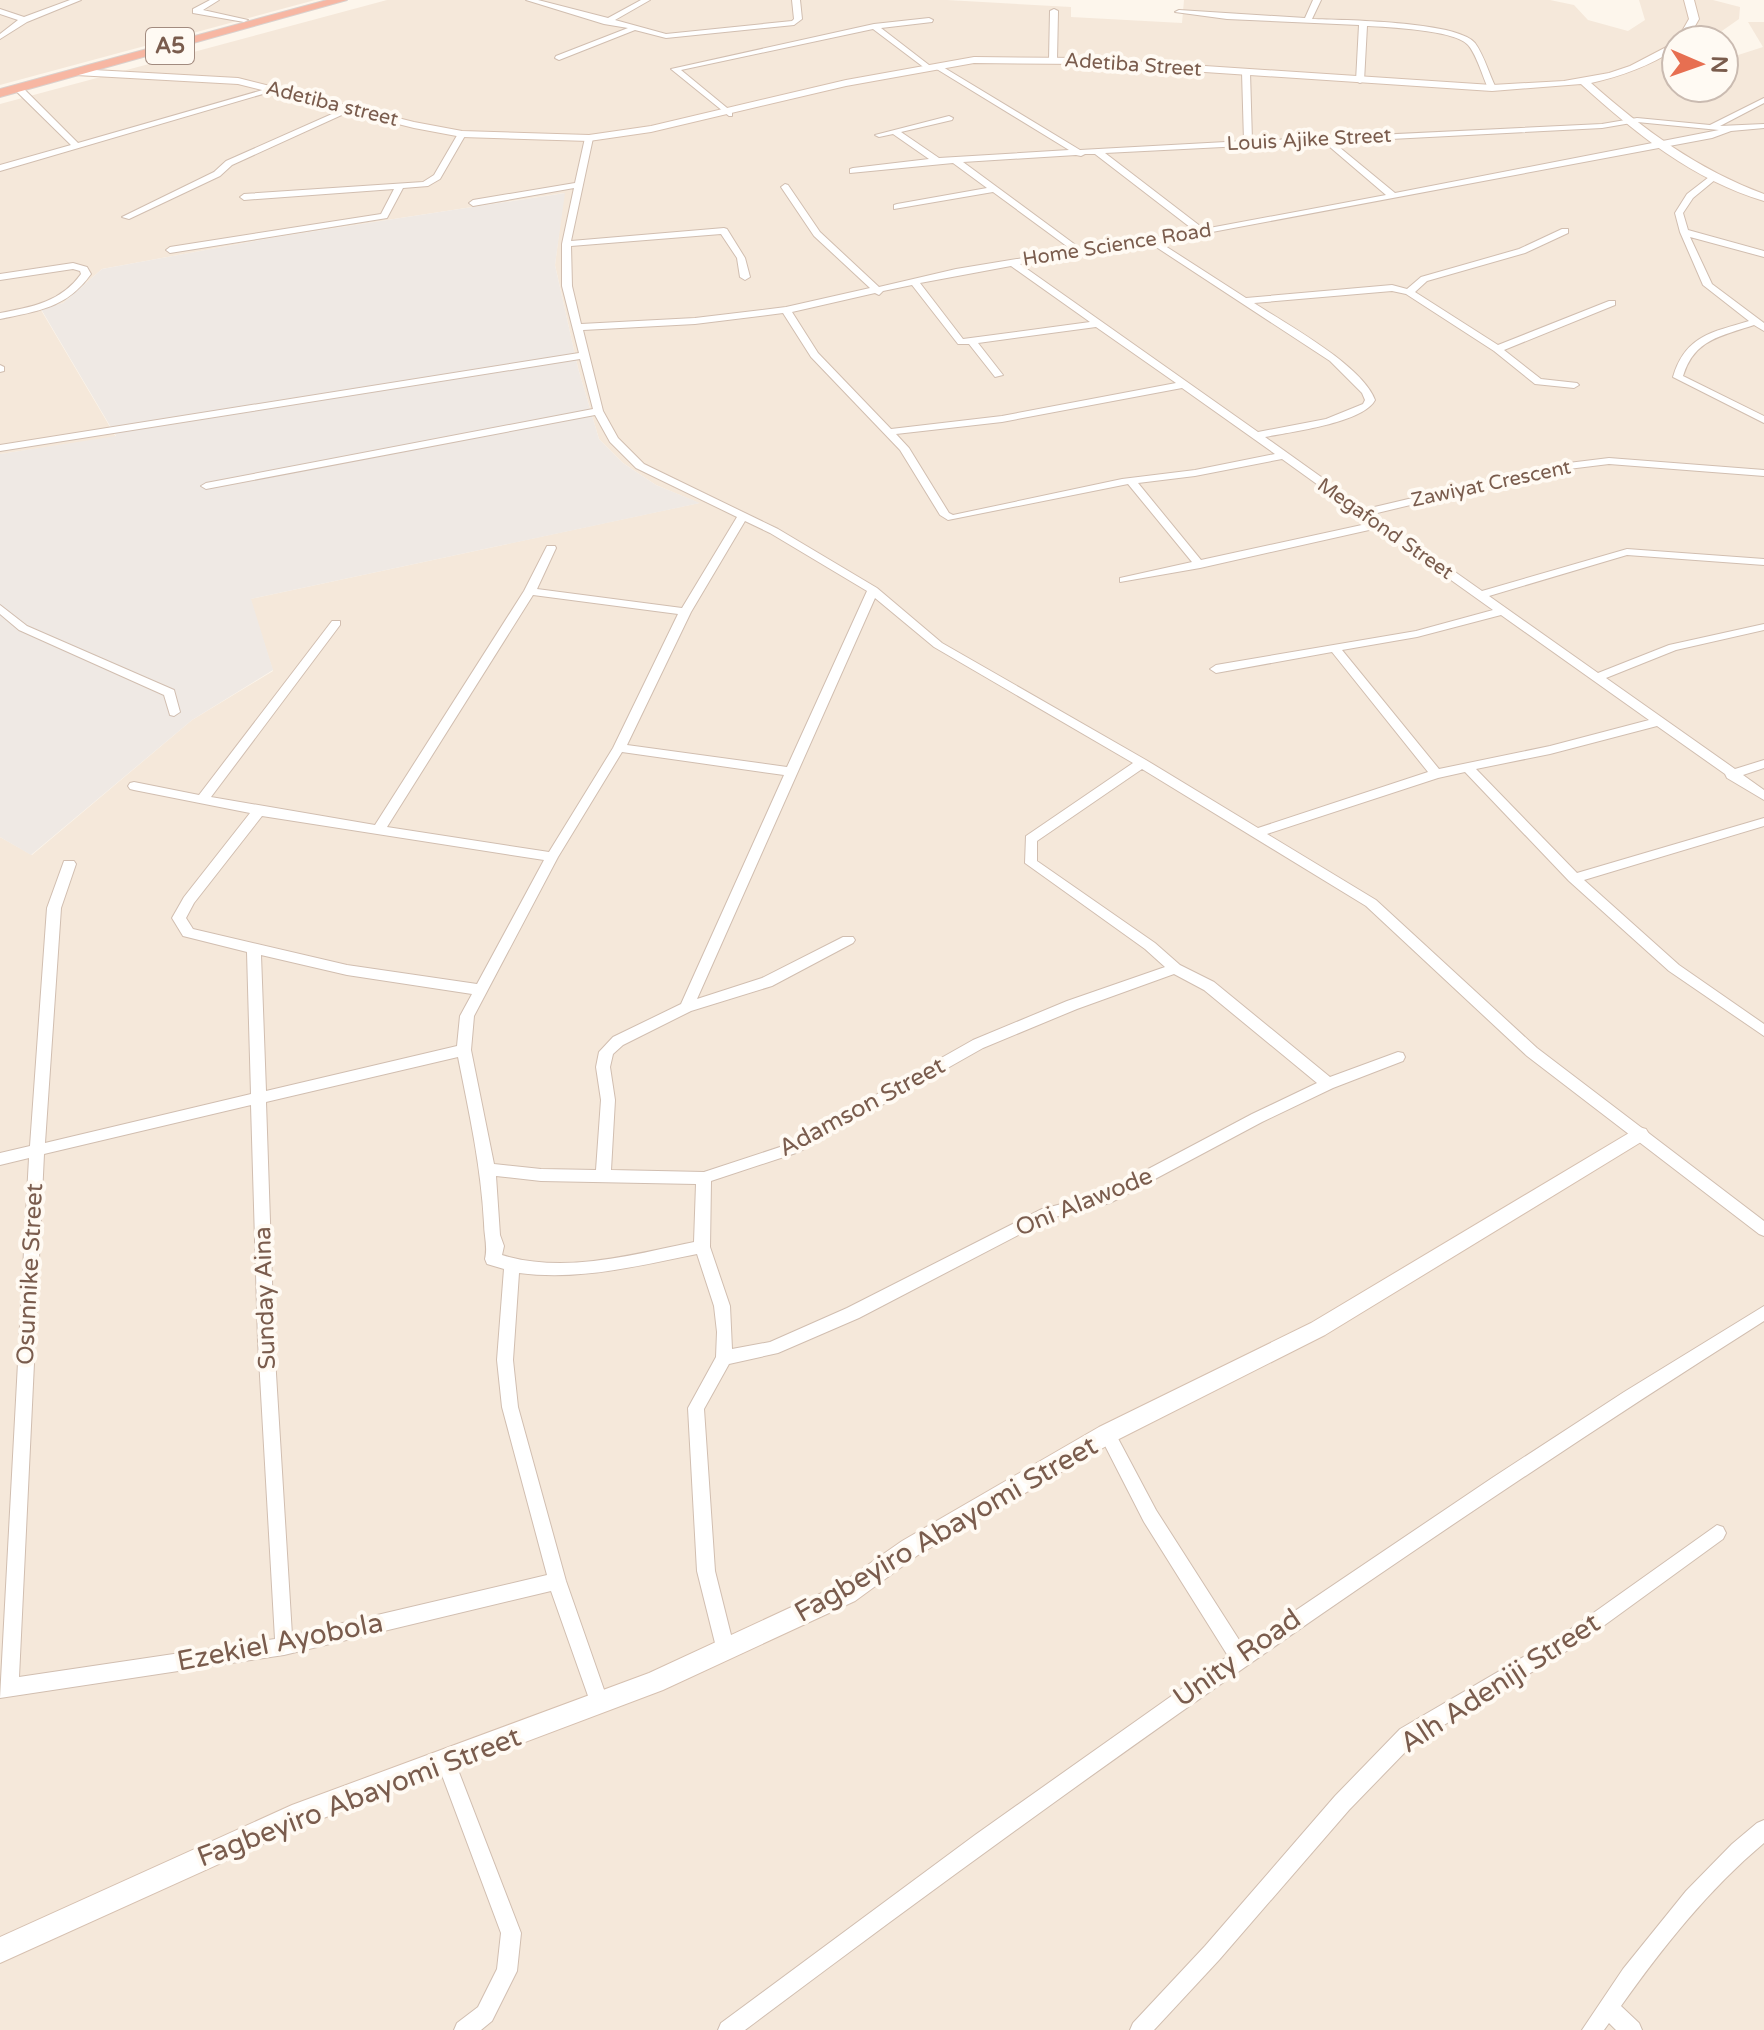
<svg xmlns="http://www.w3.org/2000/svg" width="1764" height="2030" font-family="'Varela Round',sans-serif">
  <style>
    .residential { fill: #f5e8da }
    .industrial { fill: #efe9e4 }
    .lines { fill: none; stroke-linecap: round; stroke-linejoin: round }
    .street-casing { stroke: #d1beb0; stroke-width: 2 }
    .secondary-casing { stroke: #d6c0b0; stroke-width: 2 }
    .highway-casing { stroke: #dad1cd; stroke-width: 2 }
    .street { fill: #fff; fill-rule: evenodd }
    .secondary { fill: #fff; fill-rule: evenodd }
    .highway { fill: #f7b7a3; fill-rule: evenodd }
    .labels { text-anchor: middle; dominant-baseline: central; stroke-width: 8; stroke-linejoin: round; paint-order: stroke }
    .far-street-label { font-size: 20px; fill: #7a5c4d; stroke: #fffaf3 }
    .shield { fill: #fffaf3; stroke: #a28b7f; stroke-width: 2 }
    .shield-label { font-size: 22px; font-weight: bold; fill: #7a5c4d }
    .street-label { font-size: 24px; fill: #7a5c4d; stroke: #fffaf3 }
    .near-street-label { font-size: 28px; fill: #7a5c4d; stroke: #fffaf3 }
  </style>
  <rect width="100%" height="100%" fill="#fdf6ec"/>
  <!-- residential -->
  <path class="residential" d="M0,0H315L0,85Z
    M387,0H947L1071,7V17L1182,23L1184,0H1550L1574,5L1588,20L1628,31L1645,20L1639,0H1713L1740,7L1739,19L1709,40H1676V88H1724V55L1735,56L1763,47L1748,22H1764V2030H0V837L32,855L192,720L273,671L250,599L699,503L656,485L623,463L599,439L578,368L555,265L564,193L276,237L102,269L63,303L41,310L116,437L0,454V104Z"/>
  <!-- industrial -->
  <path class="industrial" d="M565,193L555,265L578,368L599,439L623,463L656,485L700,503L251,599L273,670L192,720L31,855L0,837V454L116,436L41,309L63,303L102,269L276,237Z"/>
  <g class="lines">
    <!-- street casing -->
    <g class="street-casing">
      <path id="street" d="M70,0H81L27,22L0,39V34L18,20L0,14V9L24,17Z
        M210,0H219L203,10L248,20L244,22L193,13V9Z
        M526,0H538L608,18L641,0H650L615,20L666,34L792,21L794,19L792,0H800L802,19L794,25L666,38L635,30L559,60L555,58L556,56L628,28L604,24Z
        M1313,0H1321L1312,19C1341,20 1457,21 1475,43C1484,55 1489,74 1496,88L1489,90C1483,78 1476,52 1467,44C1453,30 1387,27 1367,26L1364,81L1360,83L1356,81L1359,25L1227,19L1175,12L1179,10L1305,18Z
        M1054,9L1058,11L1057,60L1053,62L1049,60L1050,11Z
        M929,18L933,20L932,22L881,28L929,65V69H926L873,29L681,70L732,112V116H729L671,69L874,24Z
        M938,64L1080,150L1244,141L1242,72L1246,70L1250,72L1252,141L1602,124L1637,118L1710,125L1764,98V103L1720,126L1764,124V128L1731,131L1712,138L1159,242L1246,298L1392,285L1407,289L1421,277L1519,249L1562,229H1568V233L1525,253L1427,281L1415,292L1498,345L1609,301H1615V305L1504,350L1541,379L1577,383L1579,385L1574,388L1535,384L1494,351L1406,294L1392,291L1254,303C1286,324 1362,365 1375,400C1363,423 1290,432 1265,437L1366,509L1552,465L1609,458L1764,470V476L1609,464L1552,471L1373,514L1482,591L1627,549L1764,559V565L1627,555L1489,596L1598,673L1669,645L1764,624V630L1676,650L1606,678L1735,769L1764,760V768L1743,775L1764,790V800L1727,778L1725,774L1657,726L1550,754L1476,769L1577,873L1764,818V826L1584,880L1679,965L1764,1024V1036L1669,971L1569,881L1465,772L1438,778L1267,834L1376,900L1537,1048L1764,1221V1236L1759,1234L1527,1056L1366,906L1142,769L1037,841V861L1155,943L1180,965L1214,982L1330,1077L1398,1052L1403,1053L1405,1057L1403,1061L1333,1088L1262,1122L1110,1203L1051,1218L859,1318L778,1353L729,1364L704,1409L715,1571L735,1651L732,1657L726,1660L720,1657L717,1651L697,1571L688,1408L716,1357L717,1332L714,1306L697,1254C637,1266 580,1281 519,1273L513,1360L518,1407L566,1581L609,1704L607,1710L600,1713L593,1710L551,1591L284,1655L0,1698L29,1158L0,1165V1153L30,1146L47,908L64,861H74L76,864L61,908L45,1143L251,1094L247,952L183,936L172,918L184,897L250,813L134,790L130,789L128,786L130,783L134,782L199,795L332,621H340V625L211,797L375,825L524,591L547,546H555L556,548L537,589L682,608L737,517L636,468L610,442L595,415L206,489L201,486L206,483L593,409L580,359L0,451V445L579,353L562,286V244L574,188L473,206L469,203L473,200L575,183L585,138L589,136L593,138L571,241L724,228L727,229L745,258L750,277L745,280L740,277L737,258L721,234L571,246L572,286L581,324L695,318L786,307L870,288L814,236L781,187L785,184L788,185L820,232L879,287L956,269L1072,250L993,192L894,209V205L897,204L987,188L953,163L850,173V169L853,168L929,159L893,134L879,137L875,135L949,116L953,118L952,120L901,132L939,158L1069,150L935,68L934,66ZM1637,122L1719,130L1395,193L1333,142L1602,128ZM1324,142L1386,195L1204,229L1105,153ZM1085,154H1095L1195,231L1081,249L963,162L1076,155L1081,156ZM1150,243L1330,361L1362,393L1365,400L1363,404L1326,419L1258,432L1020,264ZM1011,266L1090,322L963,339L920,283ZM912,285L958,344H969L995,377L1003,375L978,343L1096,327L1176,383L1002,416L891,429L818,353L792,312L875,293L879,295L883,291ZM783,313L811,357L900,450L940,515L948,520L1128,484L1192,562L1120,578V582L1200,568L1378,528L1493,610L1416,631L1216,665L1210,669L1216,673L1332,652L1428,772L1258,828L1146,760L942,643L877,588L778,529L644,464L618,438L603,411L583,330L695,324ZM1182,388L1275,454L1195,470L1122,479L953,515L949,513L909,448L896,434L1002,422ZM1282,459L1371,523L1201,560L1138,483L1195,476ZM745,521L770,533L867,591L787,767L627,745L691,612ZM533,595L678,614L613,748L549,852L387,827ZM875,598L934,647L1133,763L1026,836L1025,863L1145,949L1165,967L1067,1001L973,1040L789,1144L704,1172L611,1170L615,1100L610,1067L613,1054L623,1045L691,1011L772,986L853,943L855,940L853,937H843L762,978L697,999ZM1501,615L1649,720L1550,746L1439,769L1342,650L1417,637ZM622,752L784,775L681,1004L613,1037L599,1052L596,1067L601,1100L596,1170L541,1169L494,1164L471,1050L474,1016L558,857ZM262,816L544,860L477,984L347,965L193,929L186,918L194,903ZM261,955L347,975L472,994L460,1016L457,1046L266,1091ZM1174,974L1204,990L1317,1083L1252,1114L1101,1194L1042,1209L847,1308L770,1342L732,1349L730,1306L710,1247L711,1181L799,1152L983,1048L1077,1009ZM458,1057C469,1112 481,1166 484,1223C484,1236 488,1246 485,1259L487,1264L504,1269L497,1360L502,1407L547,1575L292,1635L274,1341L266,1102ZM251,1105L258,1341L275,1639L19,1677L44,1154ZM496,1176L541,1181L696,1184L694,1242C631,1255 565,1274 502,1255L504,1246L500,1235Z
        M15,86H21L78,143L273,87L280,89L0,171V165L71,145L15,90Z
        M350,106L357,108L232,165L220,176L129,219L122,217L214,172L226,161Z
        M459,132L466,134L440,179L428,186L403,188L387,218L170,253L166,250L170,247L381,214L394,189L244,200L240,197L244,194L423,182L434,175Z
        M1709,177L1716,179L1693,198L1683,213L1688,230L1764,251V257L1690,237L1712,284L1764,323V331L1754,325C1722,336 1694,339 1683,376L1764,416V423L1673,377C1685,336 1712,332 1749,321L1703,285L1680,232L1675,213L1687,194Z
        M73,263L87,267L91,274C67,308 38,311 0,319V313C32,307 61,302 81,274L80,271L73,269L0,280V274Z
        M0,365L4,367V371L0,372Z
        M0,605L27,626L174,690L180,712L174,716L170,715L164,695L19,630L0,614Z
        M1764,1306V1321C1414,1543 1076,1781 745,2030H718L721,2023L975,1835L1228,1656L1144,1522L1099,1434L1101,1429L1107,1427L1113,1429L1156,1510L1243,1646L1492,1478L1624,1392Z
        M1717,1525L1723,1527L1726,1533L1723,1539L1580,1643L1414,1743L1349,1810L1219,1960L1154,2030H1130L1133,2023L1205,1946L1335,1796L1400,1729L1568,1631Z
        M446,1753L453,1755L455,1762L521,1933L517,1971L492,2021L481,2030H454L457,2023L478,2007L497,1969L501,1933L437,1762L439,1755Z
        M1764,1820V1843C1708,1890 1663,1947 1621,2006L1639,2023L1642,2030H1616L1609,2023L1604,2030H1582L1623,1969L1686,1891L1732,1844L1757,1823Z"/>
    </g>
    <!-- secondary casing -->
    <g class="secondary-casing">
      <path id="secondary" d="M1684,0H1694L1699,19L1687,40H1677L1689,19Z
        M1676,42V49C1649,66 1622,76 1591,83C1644,130 1697,169 1764,194V201C1693,180 1635,133 1581,84L1492,91L1085,64L974,63L846,86L651,132L589,141L462,137L414,128L238,84L76,75L71,72L76,69L238,78L414,122L462,131L589,135L651,126L846,80L974,57L1085,58L1492,85L1564,81L1609,73L1630,66Z
        M1639,1127L1646,1129L1649,1134L1646,1139L1325,1335L1115,1441L918,1555L855,1601L663,1690L305,1825L0,1963V1937L292,1805L649,1673L839,1585L902,1541L1099,1427L1311,1323Z"/>
    </g>
    <!-- highway casing -->
    <g class="highway-casing">
      <path id="highway" d="M327,0H347L0,97V89Z"/>
    </g>
    <!-- street -->
    <use href="#street" class="street"/>
    <!-- secondary -->
    <use href="#secondary" class="secondary"/>
    <!-- highway -->
    <use href="#highway" class="highway"/>
  </g>
  <g class="labels">
    <!-- far-street labels -->
    <g class="far-street-label">
      <text transform="translate(1133 65) rotate(4)">Adetiba Street</text>
      <text transform="translate(332 104) rotate(14)">Adetiba street</text>
      <text transform="translate(1309 140) rotate(-3)">Louis Ajike Street</text>
      <text transform="translate(1117 245) rotate(-9)">Home Science Road</text>
      <text transform="translate(1491 484) rotate(-12)">Zawiyat Crescent</text>
      <text transform="translate(1385 529) rotate(35)">Megafond Street</text>
    </g>
    <!-- shield labels -->
    <rect class="shield" x="146" y="28" width="48" height="36" rx="6"/>
    <g class="shield-label">
      <text x="170" y="46">A5</text>
    </g>
    <!-- street labels -->
    <g class="street-label">
      <text transform="translate(862 1107) rotate(-28)">Adamson Street</text>
      <text transform="translate(1084 1202) rotate(-22)">Oni Alawode</text>
      <text transform="translate(30 1274) rotate(-87)">Osunnike Street</text>
      <text transform="translate(265 1298) rotate(-92)">Sunday Aina</text>
    </g>
    <!-- near-street labels -->
    <g class="near-street-label">
      <text transform="translate(946 1529) rotate(-30)">Fagbeyiro Abayomi Street</text>
      <text transform="translate(280 1642) rotate(-11)">Ezekiel Ayobola</text>
      <text transform="translate(1237 1658) rotate(-35)">Unity Road</text>
      <text transform="translate(1500 1683) rotate(-33)">Alh Adeniji Street</text>
      <text transform="translate(359 1797) rotate(-21)">Fagbeyiro Abayomi Street</text>
    </g>
  </g>
  <!-- north arrow -->
  <g transform="translate(1700 64) rotate(92)"><circle r="38" fill="#fffaf3" stroke="#cabbb1" stroke-width="2"/>
  <path d="M0-6L14 30L0 20L-14 30Z" fill="#e76f51"/>
  <text y="-12" font-size="22" font-weight="bold" text-anchor="middle" fill="#7a5c4d">N</text>
  </g>
</svg>
